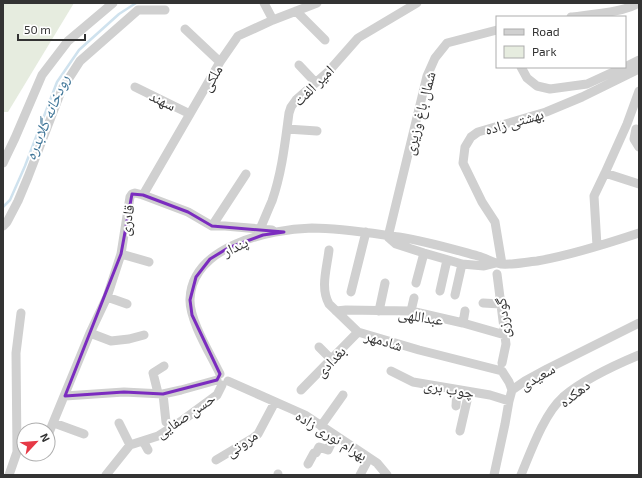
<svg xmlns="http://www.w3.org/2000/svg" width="642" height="478" font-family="'Exo 2','Noto Naskh Arabic',sans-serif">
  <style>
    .green { fill: #e6ecdf }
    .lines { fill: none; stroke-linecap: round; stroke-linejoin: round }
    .stream { stroke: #cfe2ee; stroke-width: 2.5 }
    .minor { stroke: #d0d0d0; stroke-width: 9 }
    .marked { fill: none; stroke: #7b2cbf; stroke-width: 3; stroke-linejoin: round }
    .labels { text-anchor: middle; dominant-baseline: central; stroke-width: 4; stroke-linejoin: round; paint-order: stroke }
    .street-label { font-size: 15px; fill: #333; stroke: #fff }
    .water-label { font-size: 16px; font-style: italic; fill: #3f7597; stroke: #fff }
  </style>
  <rect width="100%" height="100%" fill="#fff"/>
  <!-- green -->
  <path class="green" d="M3,3H74L8,112H3Z"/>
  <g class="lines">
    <!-- stream -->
    <path class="stream" d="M3,207L10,200L25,166L57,82L79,50L119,14L136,3"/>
    <!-- minor -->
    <path class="minor" d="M264,3L273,20
      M296,11L325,40
      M571,17C586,15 628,12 638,3
      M185,29L220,62
      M299,65L315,82
      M521,67L527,78L537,86L550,89L587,84L624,67
      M625,67L639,60
      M135,87L190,114
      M287,129L317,131
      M636,129L634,139L639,147
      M3,163L15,138L42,75L68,41L113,3
      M605,173L639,184
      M143,195L220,62L238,36L273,20L317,3
      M3,226L7,222L18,201L28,177L62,89L80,61L138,10H165
      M212,226L246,174
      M260,229C264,220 268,210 272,201C282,172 285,143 289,113L291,107L296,100L328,72L358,38L417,3
      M388,237L427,76L435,58L447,43L497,30
      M388,237L396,244L424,253L462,264L484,266L496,263
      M597,246L594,196L605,173L627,124L639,91
      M329,250C327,268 320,288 329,304L358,332L419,350L502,371L509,382L512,390
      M121,254L149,262
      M502,264L495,222L482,202L463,163L465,147L471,137L478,132L546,112L582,97L639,69
      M497,274L506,344L502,363
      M416,283L424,253
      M440,291L447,260
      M351,292L366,232
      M455,295L462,264
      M107,297L127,304
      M483,303L501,304
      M336,311L346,310L411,311L463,323L505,335
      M379,311L385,283
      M411,311L414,298
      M463,323L465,311
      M90,333L111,341L129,339L144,335
      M319,347L332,360
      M391,371L413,382L490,395L509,401
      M220,374C211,355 189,320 190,299C192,246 269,229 312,228C341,228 370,233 399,237C426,241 452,249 478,256C486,258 493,263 501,264C513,265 525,262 537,261C572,255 606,244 639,233
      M228,381L305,415L377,463L387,475
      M301,390L358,332
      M158,393L153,373L164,366
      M163,394L166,422
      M65,396L124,392L163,394L181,390L217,380
      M456,406L457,390
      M54,423L84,434
      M119,423L130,445
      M321,426L343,395
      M460,431L469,392
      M48,435L90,333L107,297L121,254L130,197L132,194L135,193L143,195L188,212L212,226H225L272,230
      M143,441L148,450
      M216,460L253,438L258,434L275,402
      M308,464L314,453H316L319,447L328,450L335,435
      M278,474V475
      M9,475L17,452L16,353L21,313
      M106,475L130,445L158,436L183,420L217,395L222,385
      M360,475L369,458
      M494,475L505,424L509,401L512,390L525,381L547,369L639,323
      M521,475C531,451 544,414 563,397C583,380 615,365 639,355"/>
  </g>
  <!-- marked area -->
  <path class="marked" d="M132,194L143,195L188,212L212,226L284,232L263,235L228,248L210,259L196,277L190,300L192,315L220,374L217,380L163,394L124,392L65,396L121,254Z"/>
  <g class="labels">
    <!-- street labels -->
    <g class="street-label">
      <text transform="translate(211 78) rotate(-60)">ملکی</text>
      <text transform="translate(313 85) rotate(-45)">امیر الفت</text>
      <text transform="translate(163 100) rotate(26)">سهند</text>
      <text transform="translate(419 113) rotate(-75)">شمال باغ وزیری</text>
      <text transform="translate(514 121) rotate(-16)">بهشتی زاده</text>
      <text transform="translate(126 220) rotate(-81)">قادری</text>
      <text transform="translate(235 246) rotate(-25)">پندار</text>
      <text transform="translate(421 316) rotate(9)">عبداللهی</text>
      <text transform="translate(502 318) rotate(-96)">گودرزی</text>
      <text transform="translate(384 340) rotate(17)">شادمهر</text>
      <text transform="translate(330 361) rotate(-46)">بغدادی</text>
      <text transform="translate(537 376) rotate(-30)">سعیدی</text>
      <text transform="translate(449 388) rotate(10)">چوب بری</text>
      <text transform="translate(574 393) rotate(-38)">دهکده</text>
      <text transform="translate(185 415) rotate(-34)">حسن صفایی</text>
      <text transform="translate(332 435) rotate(32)">بهرام نوری زاده</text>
      <text transform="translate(241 443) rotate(-35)">مروتی</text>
    </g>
    <!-- water labels -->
    <g class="water-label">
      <text transform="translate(46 117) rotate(-67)">رودخانه گلابدره</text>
    </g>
  </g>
  <!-- border -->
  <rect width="642" height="478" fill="none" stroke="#333333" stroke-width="8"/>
  <!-- legend -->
  <rect x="496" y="16" width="130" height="52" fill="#ffffff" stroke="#adadad"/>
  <rect x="504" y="29" width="20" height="6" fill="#d0d0d0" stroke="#adadad"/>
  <text x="532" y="36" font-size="12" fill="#333333">Road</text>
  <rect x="504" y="46" width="20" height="12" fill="#e6ecdf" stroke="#adadad"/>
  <text x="532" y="56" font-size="12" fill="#333333">Park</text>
  <!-- north arrow -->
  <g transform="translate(36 442) rotate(64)"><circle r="19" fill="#ffffff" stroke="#adadad"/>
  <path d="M0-3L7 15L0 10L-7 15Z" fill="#e63946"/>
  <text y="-6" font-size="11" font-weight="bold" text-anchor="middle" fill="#333333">N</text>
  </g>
  <!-- scale -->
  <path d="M18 34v6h67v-6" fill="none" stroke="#333333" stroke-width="2"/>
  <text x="24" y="34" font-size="12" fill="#333333" stroke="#ffffff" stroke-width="3" paint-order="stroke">50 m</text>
</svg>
